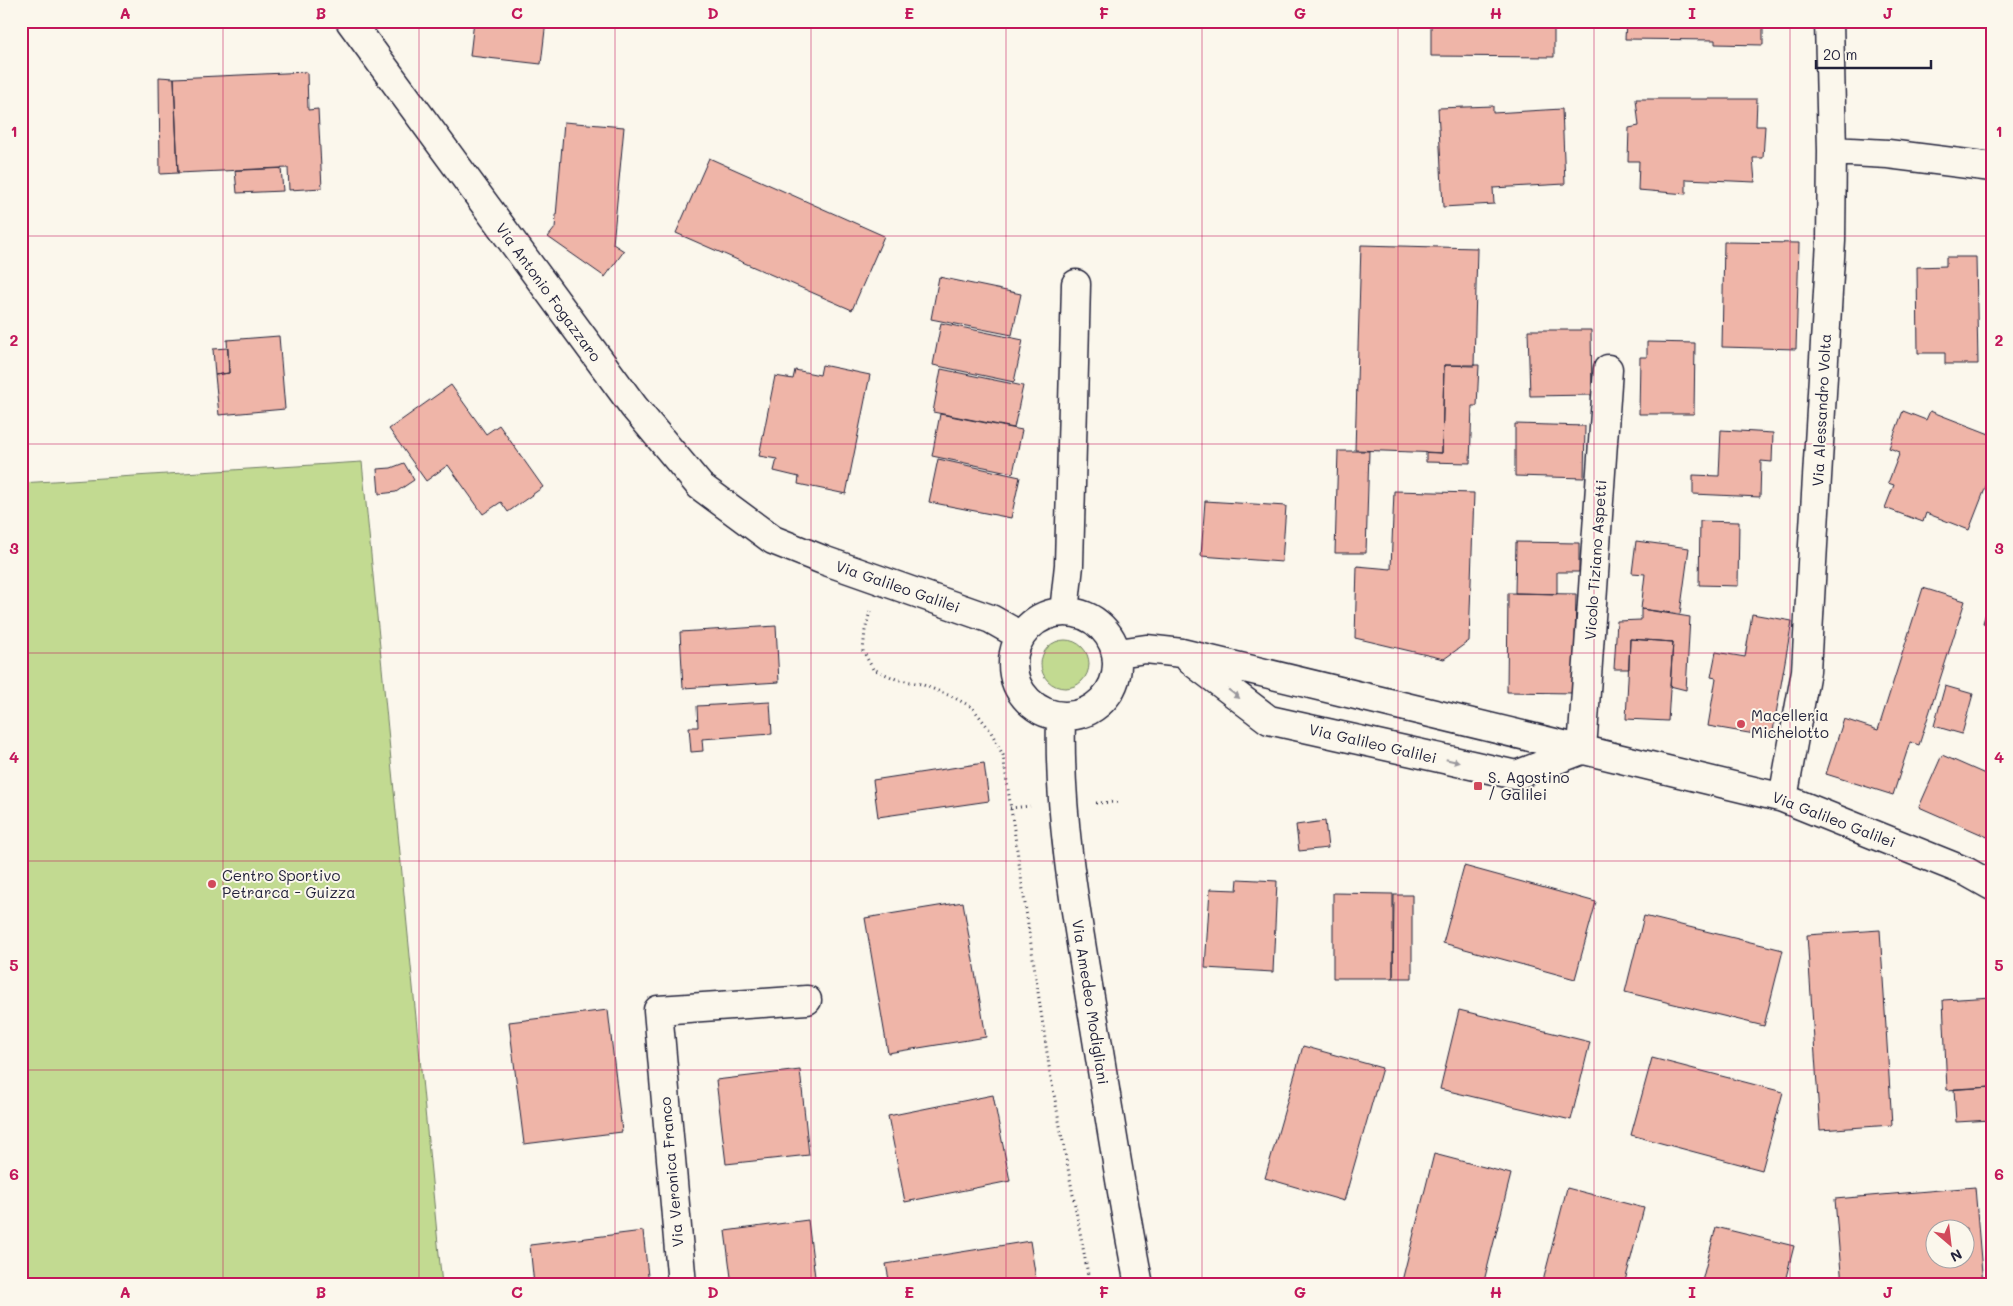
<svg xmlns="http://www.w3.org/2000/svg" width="2013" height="1306" font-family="Mali,sans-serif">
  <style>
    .green { fill: #c2da91; stroke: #727e66 }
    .building { fill: #efb5a8; stroke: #22223b; fill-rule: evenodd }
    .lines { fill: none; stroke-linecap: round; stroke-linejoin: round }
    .minor-casing { stroke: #22223b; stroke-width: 31 }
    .path { stroke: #22223b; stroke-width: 3; stroke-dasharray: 1 4; stroke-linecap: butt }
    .minor { stroke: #fbf7ec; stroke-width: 28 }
    .oneway { fill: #99979c }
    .grid { fill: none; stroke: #c2185b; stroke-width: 1; stroke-opacity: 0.55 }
    .poi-dot { fill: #d1495b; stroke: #fbf7ec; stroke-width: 2 }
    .labels { text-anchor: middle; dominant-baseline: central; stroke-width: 4; stroke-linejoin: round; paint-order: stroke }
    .street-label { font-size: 15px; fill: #22223b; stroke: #fbf7ec }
    .poi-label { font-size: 15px; fill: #22223b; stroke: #fbf7ec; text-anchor: start }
    .neatline { fill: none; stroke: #c2185b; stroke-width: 2 }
    .grid-label { font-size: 16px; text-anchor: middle; font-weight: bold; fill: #c2185b }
  </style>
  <rect width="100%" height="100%" fill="#fbf7ec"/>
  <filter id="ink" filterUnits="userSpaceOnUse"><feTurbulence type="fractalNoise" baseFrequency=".02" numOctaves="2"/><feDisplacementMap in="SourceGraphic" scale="10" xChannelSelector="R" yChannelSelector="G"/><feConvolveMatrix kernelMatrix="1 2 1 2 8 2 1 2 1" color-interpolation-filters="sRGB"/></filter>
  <g filter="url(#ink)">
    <!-- green -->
    <path class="green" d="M362,462L442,1285H21V483Z
      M1041 664a24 24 0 1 1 48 0a24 24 0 1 1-48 0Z"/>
    <!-- building -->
    <path class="building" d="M474,21H546L541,64L470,56Z
      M1431,21H1554V57L1431,56Z
      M1626,21H1763V45L1715,44V40L1625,39Z
      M307,72L308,110L318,109L322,188L289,190L288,168L178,173L174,78Z
      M159,77L174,78L178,173L160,174Z
      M1636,99H1757L1756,126H1765L1763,158H1753L1755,182L1686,179V194L1638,190L1639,161H1628L1629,128L1639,126Z
      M1493,106V113L1562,109L1565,184L1493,188L1494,204L1443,207L1438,108Z
      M564,122L624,127L613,244L624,251L605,277L548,237L555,228Z
      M709,158L884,236L852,310L676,233Z
      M281,168L283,191L237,193L235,170Z
      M1724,242L1799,243L1796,349L1722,347Z
      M1361,245L1477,248L1474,366L1444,365L1442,453L1355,450Z
      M1946,257H1976L1978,364H1945V353H1918L1917,267L1946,266Z
      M939,277L1021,294L1012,335L931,319Z
      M941,323L1023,340L1014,382L933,365Z
      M1528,330H1591L1592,395L1530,396Z
      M279,336L285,409L219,415L215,375L229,373L227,340Z
      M1647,342L1695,343L1694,414H1639L1640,357H1647Z
      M228,348L229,373L215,375L213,349Z
      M822,365L870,375L846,494L798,484L799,477L774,471L777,459L759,456L775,376L793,379L795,370L820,375Z
      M1444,365H1479L1477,406H1472L1470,463L1426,462V452L1442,453Z
      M941,369L1023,386L1014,428L933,412Z
      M451,385L486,434L499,425L543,487L508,512L501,502L483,514L448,465L426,481L389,429Z
      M1903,411L1926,420L1930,411L1992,435V471L1969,530L1926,513L1923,522L1885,508L1894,485L1888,483L1900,452L1889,448Z
      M940,414L1022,430L1013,473L932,456Z
      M1515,424L1585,426L1584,478L1515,476Z
      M1721,430L1773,433L1772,462L1761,461L1760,497L1693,494V475L1719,476Z
      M1338,451H1369L1366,553H1335Z
      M938,459L1020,477L1011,518L929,502Z
      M404,463L414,480L396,492L379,494L377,469L391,468Z
      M1394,491L1474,493L1469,641L1444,659L1355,638L1357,566L1391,569Z
      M1205,501L1286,506L1282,562L1201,556Z
      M1700,521L1739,522L1738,586L1699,585Z
      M1636,541L1689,548L1680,614L1641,609L1645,574L1632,573Z
      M1516,542L1579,543V572H1557V594L1515,593Z
      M1923,588L1965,601L1919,745L1910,742L1893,795L1826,774L1844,719L1878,730Z
      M1992,592V625L1983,623Z
      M1508,593L1576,594L1574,693L1507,692Z
      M1641,609L1690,617L1686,690L1670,686L1673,642L1630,639L1629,669H1614L1617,621L1641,620Z
      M1752,614L1792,621L1772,737L1708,726L1716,678L1711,677L1716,652L1745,657Z
      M776,626L779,682L683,688L680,632Z
      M1630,639L1673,642L1668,721L1626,719Z
      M1945,686L1973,694L1962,734L1934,726Z
      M770,702L772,734L702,739L703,751L691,752L689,727H698L697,706Z
      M1942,755L1992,777V839L1919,807Z
      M984,763L989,801L878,817L873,780Z
      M1325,821L1328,848L1299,851L1296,825Z
      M1464,866L1596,902L1575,979L1443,943Z
      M1238,879L1277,881L1273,972L1205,968L1210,889L1237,890Z
      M1333,893L1393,894V978H1333Z
      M1394,895H1412V978H1393Z
      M963,902L986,1037L888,1053L865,918Z
      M1644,916L1783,950L1764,1026L1625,992Z
      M1880,930L1892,1125L1820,1130L1807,935Z
      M1992,997V1087L1947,1090L1943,1000Z
      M608,1010L622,1132L524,1144L509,1022Z
      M1459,1010L1590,1042L1571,1120L1440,1089Z
      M1303,1046L1382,1068L1344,1201L1265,1178Z
      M1652,1058L1783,1092L1762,1170L1631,1135Z
      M800,1070L809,1155L726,1164L716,1080Z
      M1992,1087V1120L1956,1122L1954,1089Z
      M993,1095L1010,1181L905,1202L888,1116Z
      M1434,1154L1511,1174L1483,1285H1401Z
      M1975,1187L1983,1285H1842L1835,1199ZM1936,1228H1966V1258H1936Z
      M1567,1188L1644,1208L1624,1285H1542Z
      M808,1220L816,1285H732L725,1231Z
      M1716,1227L1794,1246L1784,1285H1701Z
      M643,1231L649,1285H534L530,1245Z
      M1030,1241L1037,1285H890L886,1264Z"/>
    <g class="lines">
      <!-- minor casing -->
      <g class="minor-casing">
        <path id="minor" d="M350,21L634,407L700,486L773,540L823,560L991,619L1021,636
          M1832,151L1888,154L1992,167
          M1013 664a52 52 0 1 1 104 0a52 52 0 1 1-104 0Z
          M1064,612L1069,565L1076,284
          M1118,653L1146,649L1182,653L1783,798L1967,872L1992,886
          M1190,660L1269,720L1516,775L1582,750
          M1061,718C1058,822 1078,925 1095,1027C1109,1113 1122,1199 1139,1285
          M1582,750L1608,369
          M1783,798L1806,671L1813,545L1831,241L1832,151L1829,21
          M682,1285L658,1010L807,1000"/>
      </g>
      <!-- path -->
      <path class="path" d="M870,611L865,631L863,651L873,669L896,679L921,684L953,697L972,707L990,730L1003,755L1050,1073L1090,1285
        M1096,803L1120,802
        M1010,808L1030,806"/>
      <!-- minor -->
      <use href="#minor" class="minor"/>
    </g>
    <!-- one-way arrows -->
    <defs><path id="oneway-solid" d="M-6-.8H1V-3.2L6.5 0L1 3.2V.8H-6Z" transform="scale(1.25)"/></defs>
    <g class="oneway">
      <use href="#oneway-solid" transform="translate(1234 694) rotate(38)"/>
      <use href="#oneway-solid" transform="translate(1453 761) rotate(13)"/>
    </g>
  </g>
  <!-- grid -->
  <path class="grid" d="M223,21V1285M419,21V1285M615,21V1285M811,21V1285M1006,21V1285M1202,21V1285M1398,21V1285M1594,21V1285M1790,21V1285M21,236H1992M21,444H1992M21,653H1992M21,861H1992M21,1070H1992"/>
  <!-- markers -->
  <g class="poi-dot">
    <circle cx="1741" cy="724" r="5"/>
    <rect x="1473" y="781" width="10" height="10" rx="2.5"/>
    <circle cx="212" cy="884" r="5"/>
  </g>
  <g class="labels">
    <!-- street labels -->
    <g class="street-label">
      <text transform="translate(549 292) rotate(54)">Via Antonio Fogazzaro</text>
      <text transform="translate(1821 410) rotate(-87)">Via Alessandro Volta</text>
      <text transform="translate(1595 560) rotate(-86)">Vicolo Tiziano Aspetti</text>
      <text transform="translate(898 586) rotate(19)">Via Galileo Galilei</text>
      <text transform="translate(1373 743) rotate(13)">Via Galileo Galilei</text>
      <text transform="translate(1834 819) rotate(21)">Via Galileo Galilei</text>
      <text transform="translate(1091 1002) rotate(81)">Via Amedeo Modigliani</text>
      <text transform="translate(671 1172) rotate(-95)">Via Veronica Franco</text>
    </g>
    <!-- poi labels -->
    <g class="poi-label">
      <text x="1751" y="715">Macelleria<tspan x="1751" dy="17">Michelotto</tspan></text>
      <text x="1488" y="777">S. Agostino<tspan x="1488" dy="17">/ Galilei</tspan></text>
      <text x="222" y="875">Centro Sportivo<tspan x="222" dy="17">Petrarca - Guizza</tspan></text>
    </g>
  </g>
  <!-- margin -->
  <rect width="2013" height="1306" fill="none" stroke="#fbf7ec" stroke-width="55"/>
  <!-- north arrow -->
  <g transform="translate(1950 1244) rotate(152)"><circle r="24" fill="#fbf7ec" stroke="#a4a2a5"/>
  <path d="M0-4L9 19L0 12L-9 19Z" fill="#d1495b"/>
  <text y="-8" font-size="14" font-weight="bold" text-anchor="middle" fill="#22223b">N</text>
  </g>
  <!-- scale -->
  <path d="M1816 60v8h115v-8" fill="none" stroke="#22223b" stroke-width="2.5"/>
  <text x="1823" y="60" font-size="15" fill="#22223b" stroke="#fbf7ec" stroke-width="4" paint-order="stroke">20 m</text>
  <rect x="28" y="28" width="1958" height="1250" class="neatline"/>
  <g class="grid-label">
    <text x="125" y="19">A</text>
    <text x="321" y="19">B</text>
    <text x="517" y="19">C</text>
    <text x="713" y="19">D</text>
    <text x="909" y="19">E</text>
    <text x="1104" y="19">F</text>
    <text x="1300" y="19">G</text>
    <text x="1496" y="19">H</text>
    <text x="1692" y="19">I</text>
    <text x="1888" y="19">J</text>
    <text x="14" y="137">1</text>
    <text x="1999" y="137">1</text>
    <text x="14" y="346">2</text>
    <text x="1999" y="346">2</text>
    <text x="14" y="554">3</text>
    <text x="1999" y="554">3</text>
    <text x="14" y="763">4</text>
    <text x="1999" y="763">4</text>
    <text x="14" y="971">5</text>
    <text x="1999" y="971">5</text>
    <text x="14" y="1180">6</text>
    <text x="1999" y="1180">6</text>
    <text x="125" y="1298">A</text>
    <text x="321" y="1298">B</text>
    <text x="517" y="1298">C</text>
    <text x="713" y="1298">D</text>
    <text x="909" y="1298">E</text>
    <text x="1104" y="1298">F</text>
    <text x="1300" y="1298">G</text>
    <text x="1496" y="1298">H</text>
    <text x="1692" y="1298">I</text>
    <text x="1888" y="1298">J</text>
  </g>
</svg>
